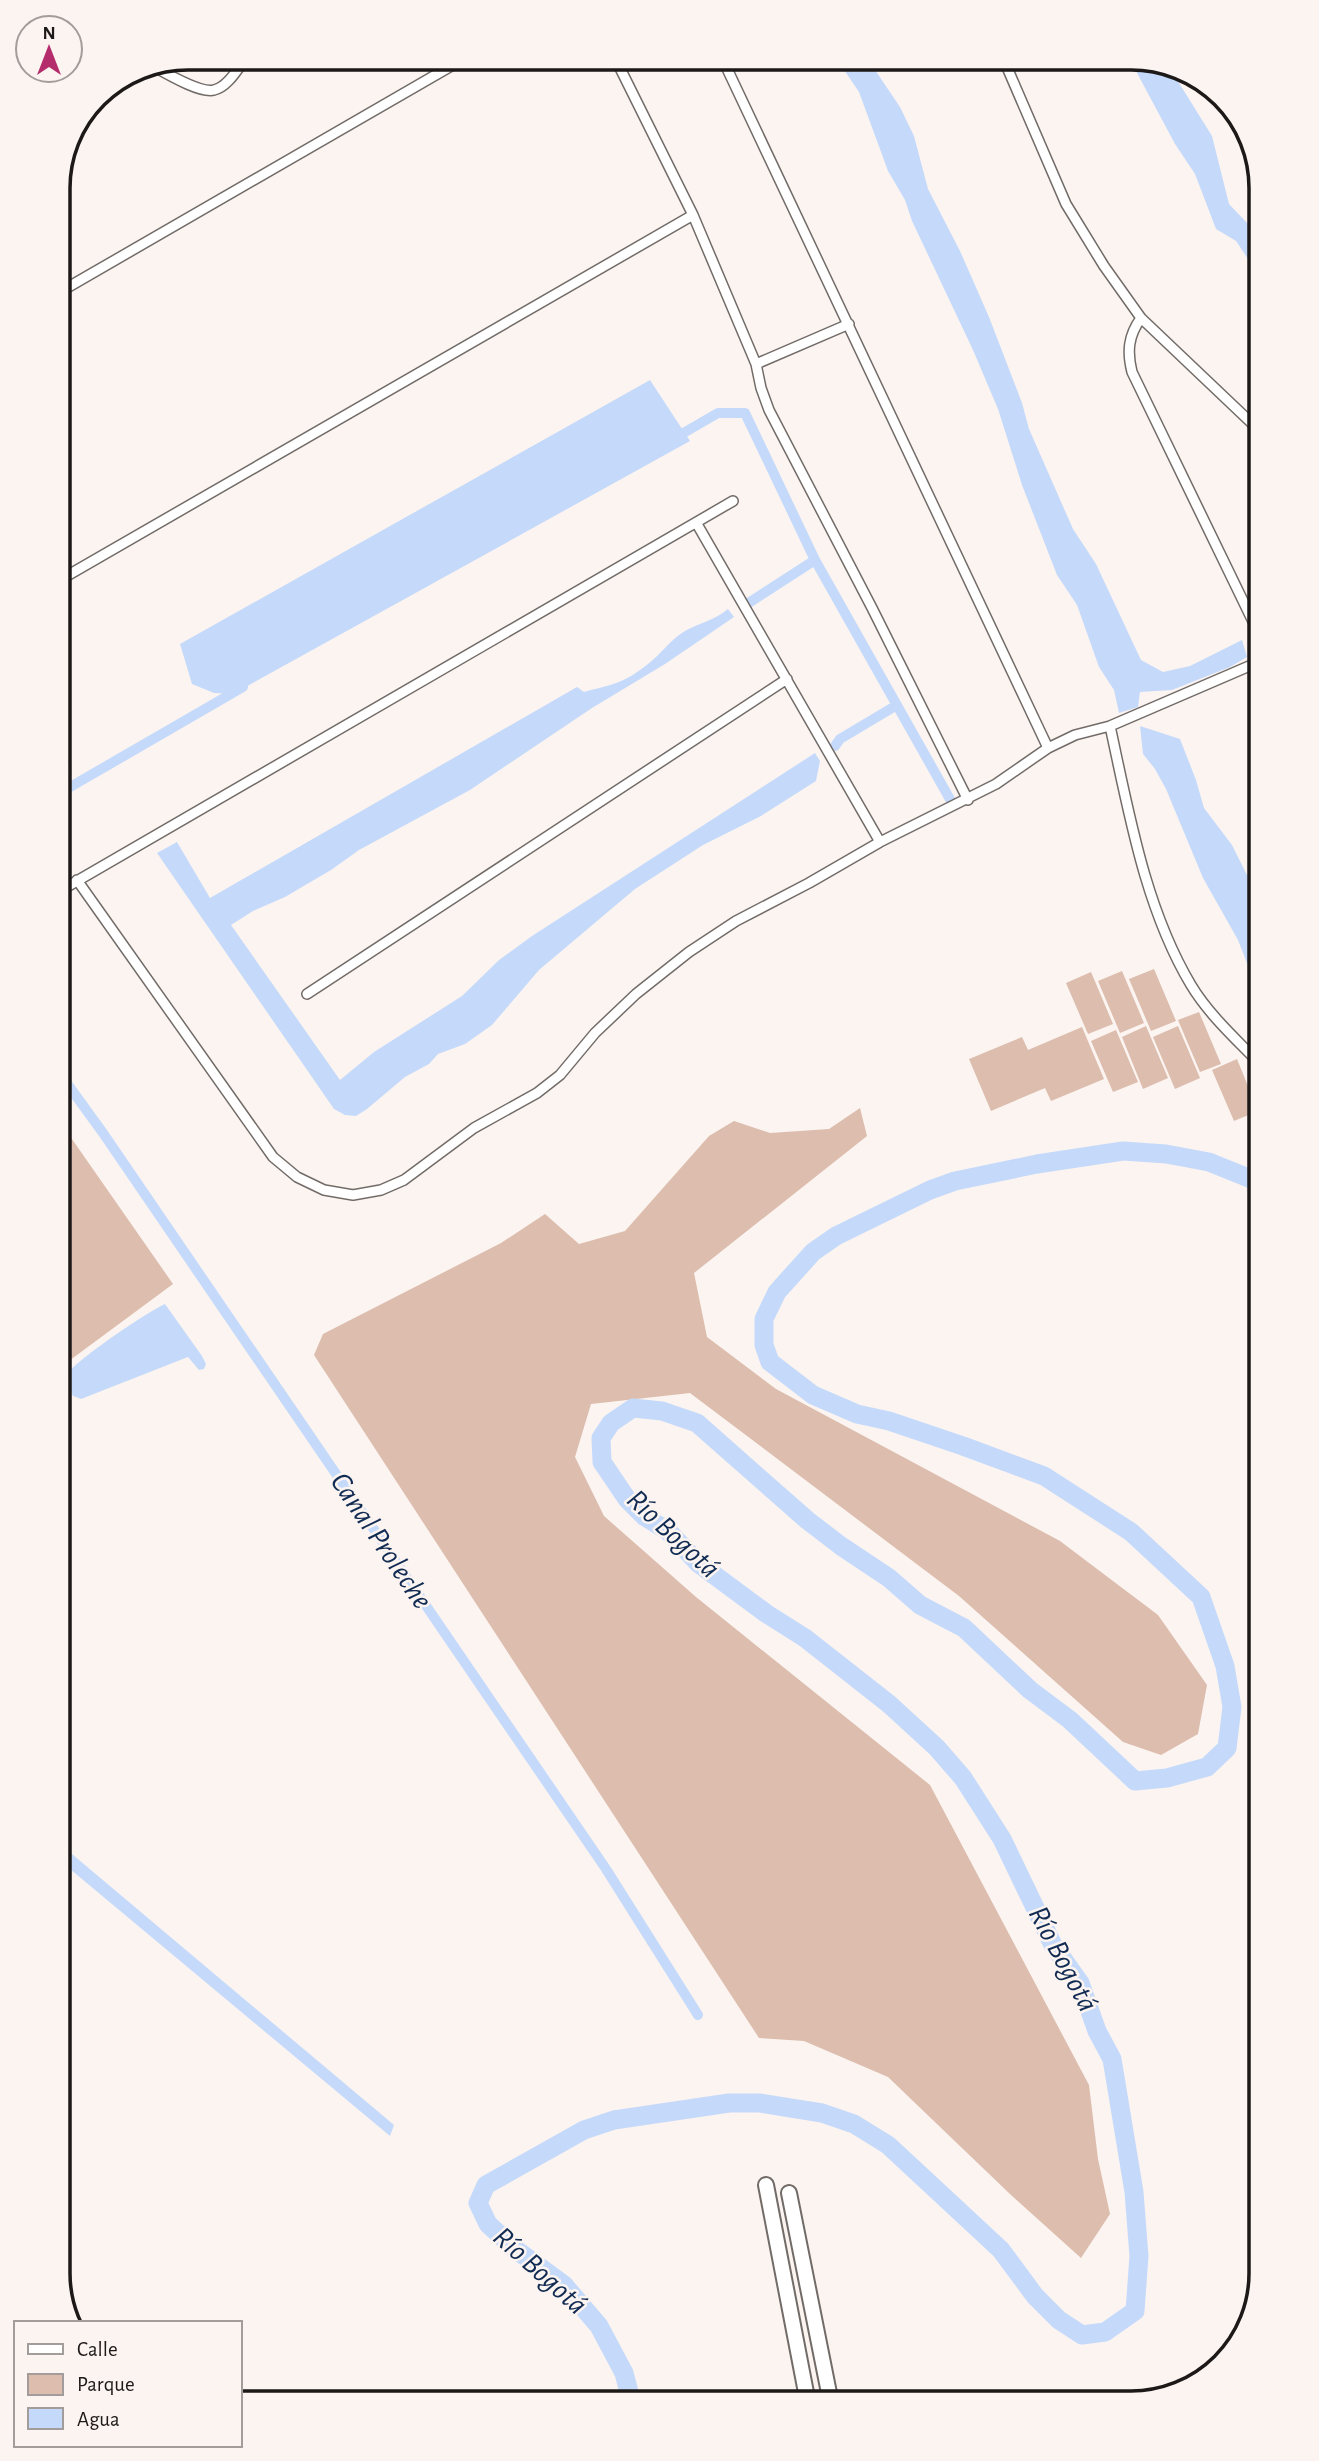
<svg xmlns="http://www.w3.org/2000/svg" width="1319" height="2461" font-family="'Alegreya Sans',sans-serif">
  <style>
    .green { fill: #dcbdae }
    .water { fill: #c5dafa }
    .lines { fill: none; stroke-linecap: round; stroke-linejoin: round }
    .canal { stroke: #c5dafa; stroke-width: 10 }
    .river { stroke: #c5dafa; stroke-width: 19 }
    .street-casing { stroke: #726c68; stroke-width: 12 }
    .primary-casing { stroke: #726c68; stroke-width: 18 }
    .street { stroke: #fff; stroke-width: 9 }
    .primary { stroke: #fff; stroke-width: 14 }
    .labels { text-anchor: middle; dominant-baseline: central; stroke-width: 5; stroke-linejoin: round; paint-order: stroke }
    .water-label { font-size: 30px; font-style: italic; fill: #112b53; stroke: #fcf4f0 }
    .rim { fill: none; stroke: #1c1918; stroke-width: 3.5 }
  </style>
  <rect width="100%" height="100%" fill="#fcf4f0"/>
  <!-- green -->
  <path class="green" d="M1154,969L1176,1021L1151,1031L1129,979Z
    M1122,971L1144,1023L1120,1033L1098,981Z
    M1091,972L1113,1024L1088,1034L1066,983Z
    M1199,1012L1221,1064L1200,1072L1178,1020Z
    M1146,1026L1168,1078L1143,1089L1122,1037Z
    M1178,1026L1200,1078L1175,1089L1153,1037Z
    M1082,1027L1104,1079L1051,1101L1045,1088L991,1111L969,1059L1022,1037L1028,1050Z
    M1116,1030L1138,1082L1113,1092L1091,1041Z
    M1237,1059L1258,1111L1234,1121L1212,1070Z
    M860,1108L867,1136L694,1273L707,1337L776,1389L1060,1541L1158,1615L1207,1685L1198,1734L1161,1755L1123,1742L959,1596L690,1393L591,1404L575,1457L604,1516L696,1597L930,1785L1089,2085L1098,2159L1110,2214L1081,2258L1011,2195L888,2077L804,2041L759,2038L314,1355L323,1334L501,1243L545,1214L579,1244L625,1231L709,1136L734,1121L770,1133L829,1129Z
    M58,1119L173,1284L58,1369Z"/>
  <!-- water -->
  <path class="water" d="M836,58H867L900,107L914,136L928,189L960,251L989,317L1022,403L1029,429L1073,529L1096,564L1141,660L1163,672L1190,666L1242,640L1247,657L1230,667L1172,690L1140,692L1138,707L1119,713L1114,690L1099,667L1077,605L1057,575L1022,485L998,409L973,350L912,221L905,200L888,171L859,92Z
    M1129,58H1140L1171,70L1212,136L1229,204L1250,226L1261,231V267L1248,259L1236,241L1216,229L1195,174L1175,144Z
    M650,380L690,441L233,694L214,693L192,684L180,644Z
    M728,609L734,617L665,664L592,708L470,790L359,850L331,870L285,897L253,911L231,925L340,1080L374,1052L462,996L499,960L532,936L815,753L820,761L816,781L761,816L703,845L635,889L539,970L492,1025L465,1044L438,1054L429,1064L405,1077L367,1109L356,1116L345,1115L334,1109L157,853L177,842L210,898L577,687L584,692C613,684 623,684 648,664C661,654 670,640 685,631C699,623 715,620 728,609Z
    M1140,726L1180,739L1196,780L1204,808L1232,845L1253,887L1261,897V999L1238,940L1203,878L1166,789L1155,769L1143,754Z
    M165,1304L202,1356L206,1364L204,1369L199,1370L188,1357L81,1399L73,1396L63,1378C76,1360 144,1314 165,1304Z
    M58,1847L66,1849L394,2125L390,2136L58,1859Z"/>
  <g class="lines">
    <!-- canal -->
    <path class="canal" d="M673,439L718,413H745L815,560L951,801
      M747,604L815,560
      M835,746L840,739L897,705
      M58,794L243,687
      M58,1071L103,1133L606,1869L698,2015"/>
    <!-- river -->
    <path class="river" d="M628,2403L630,2396L624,2373L599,2326L564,2285L515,2249L488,2224L478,2203L486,2185L584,2130L614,2120L729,2103H760L822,2113L854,2124L888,2145L1001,2250L1035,2296L1059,2320L1082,2335L1105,2332L1135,2311L1139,2256L1134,2192L1112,2059L1097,2031L1080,1983L1053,1945L1002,1839L963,1778L937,1748L889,1704L805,1638L767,1614L698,1563L668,1531L645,1517L627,1499L602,1462L601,1438L611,1423L633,1408L662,1411L697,1423L807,1520L841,1546L889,1578L920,1605L964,1628L1030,1690L1070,1720L1135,1781L1167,1778L1207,1767L1227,1748L1232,1707L1225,1666L1201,1597L1131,1532L1044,1476L963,1446L889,1421L857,1414L813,1395L770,1362L764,1345V1319L777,1292L813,1252L836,1236L930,1190L955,1181L1037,1164L1123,1151L1166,1154L1209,1162L1261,1183"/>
    <!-- street casing -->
    <g class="street-casing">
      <path id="street" d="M615,58L693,215L756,364L761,388L769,410L872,608L968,800
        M722,58L1048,748
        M1003,58L1066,204L1104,266L1141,318L1261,432
        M151,65C164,72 200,94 214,90C228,87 238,68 246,58
        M58,293L465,58
        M1141,318C1128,336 1127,352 1132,372L1261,638
        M756,364L849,324
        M697,524L880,842
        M58,581L693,215
        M1110,726C1129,813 1145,908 1191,985C1209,1015 1237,1040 1261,1065
        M77,880L273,1157L297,1177L324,1190L353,1195L381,1190L404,1180L474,1128L537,1093L560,1075L595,1033L636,994L689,952L736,921L809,883L880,842L996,784L1048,748L1075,735L1110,726L1261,661
        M58,892L733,501
        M307,994L787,679"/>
    </g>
    <!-- primary casing -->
    <g class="primary-casing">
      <path id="primary" d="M766,2185L808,2403
        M789,2193L831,2403"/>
    </g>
    <!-- street -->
    <use href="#street" class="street"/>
    <!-- primary -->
    <use href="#primary" class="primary"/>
  </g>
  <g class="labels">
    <!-- water labels -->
    <g class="water-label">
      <text transform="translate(673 1534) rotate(43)">Río Bogotá</text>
      <text transform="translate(381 1541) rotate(56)">Canal Proleche</text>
      <text transform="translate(1063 1959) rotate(62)">Río Bogotá</text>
      <text transform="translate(540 2271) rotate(42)">Río Bogotá</text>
    </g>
  </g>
  <!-- crop -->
  <path d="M0 0H1319V2461H0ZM188 70H1131A118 118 0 0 1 1249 188V2273A118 118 0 0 1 1131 2391H188A118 118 0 0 1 70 2273V188A118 118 0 0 1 188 70Z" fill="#fcf4f0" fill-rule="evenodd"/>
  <path class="rim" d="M188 70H1131A118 118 0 0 1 1249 188V2273A118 118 0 0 1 1131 2391H188A118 118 0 0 1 70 2273V188A118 118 0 0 1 188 70Z"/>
  <!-- legend -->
  <rect x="14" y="2321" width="228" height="126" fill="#fcf4f0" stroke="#a29c9a" stroke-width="2"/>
  <rect x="28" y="2344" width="35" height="10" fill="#ffffff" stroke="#a29c9a" stroke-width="2"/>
  <text x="77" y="2356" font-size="21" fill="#1c1918">Calle</text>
  <rect x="28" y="2374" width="35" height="21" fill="#dcbdae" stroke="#a29c9a" stroke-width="2"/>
  <text x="77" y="2391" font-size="21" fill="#1c1918">Parque</text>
  <rect x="28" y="2408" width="35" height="21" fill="#c5dafa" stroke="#a29c9a" stroke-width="2"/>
  <text x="77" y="2426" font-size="21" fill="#1c1918">Agua</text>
  <!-- north arrow -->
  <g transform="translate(49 49)"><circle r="33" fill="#fcf4f0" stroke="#a29c9a" stroke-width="2"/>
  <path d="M0-5L12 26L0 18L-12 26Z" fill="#b42c6c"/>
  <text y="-10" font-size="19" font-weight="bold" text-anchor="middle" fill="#1c1918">N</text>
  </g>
</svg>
